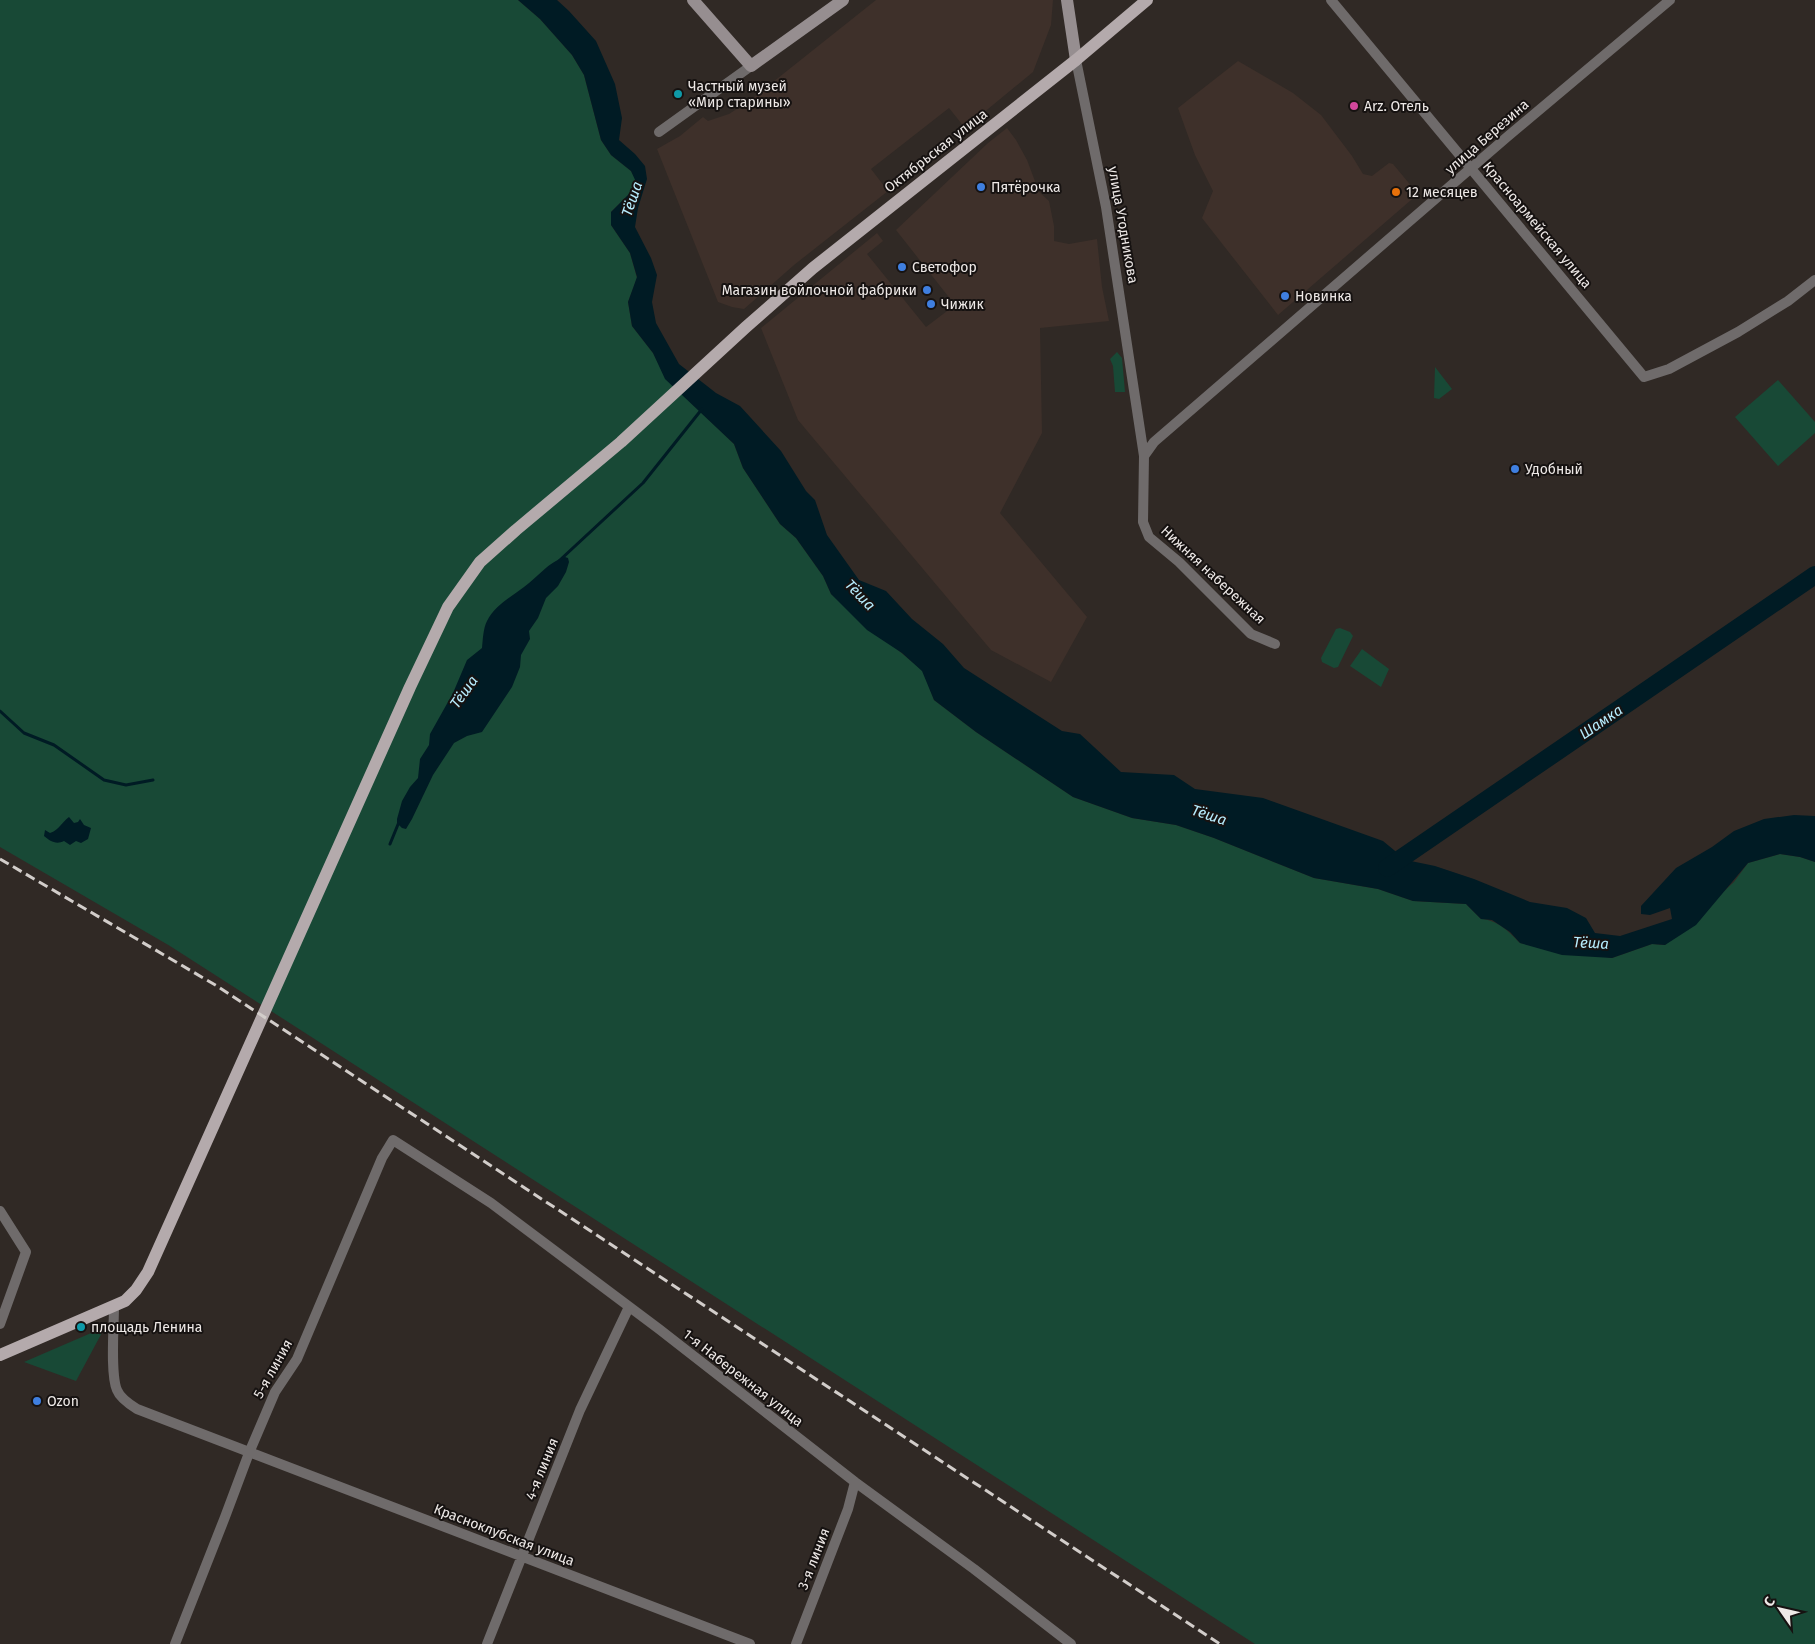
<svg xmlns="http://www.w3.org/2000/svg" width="1815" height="1644" font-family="'Fira Sans',sans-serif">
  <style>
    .built { fill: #3e302a }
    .green { fill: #184936 }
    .water { fill: #001b24 }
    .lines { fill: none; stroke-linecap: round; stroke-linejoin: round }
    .stream { stroke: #001b24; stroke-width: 3 }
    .river { stroke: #001b24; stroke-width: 18 }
    .street { stroke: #6f6b6b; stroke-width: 10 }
    .secondary { stroke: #968e90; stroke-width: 12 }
    .primary { stroke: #b4aaac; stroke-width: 12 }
    .rail { stroke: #d2cdca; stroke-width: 3; stroke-dasharray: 10 5; stroke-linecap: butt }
    .culture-dot { fill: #0f9aa8; stroke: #161211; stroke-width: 2 }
    .hotel-dot { fill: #d1479c; stroke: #161211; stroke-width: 2 }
    .shop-dot { fill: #3f7fe0; stroke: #161211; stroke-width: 2 }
    .food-dot { fill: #e8710a; stroke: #161211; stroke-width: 2 }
    .labels { text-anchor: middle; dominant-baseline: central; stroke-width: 4; stroke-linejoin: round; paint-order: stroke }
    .poi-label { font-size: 14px; fill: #eee9e7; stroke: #161211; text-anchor: start }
    .street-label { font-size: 14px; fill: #eee9e7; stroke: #161211 }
    .water-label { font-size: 15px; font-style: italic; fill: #b6ecfd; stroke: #161211 }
  </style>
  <rect width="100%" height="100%" fill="#302925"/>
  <!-- built -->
  <path class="built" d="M876,0H1053L1051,25L1033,72L965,128L949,108L871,169L888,191L794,265L744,309L732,307L718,302L657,149L680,136L703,117L708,121L729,114L749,101Z
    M1238,61L1293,93L1321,115L1352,156L1363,174L1372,176L1389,163L1393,164L1418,194L1278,315L1202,218L1213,191L1195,155L1178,108Z
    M1007,128L1016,140L1027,160L1039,192L1049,201L1054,226V241L1069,244L1097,239L1102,287L1109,321L1040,328L1042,433L1000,513L1087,617L1051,682L991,650L798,420L761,328L877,233L883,241L867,254L926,327L955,305L896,230L988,143Z"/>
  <!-- green -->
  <path class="green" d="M0,0H518L540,19L572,55L584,75L601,140L611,155L631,171L637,182L628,195L611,212V225L630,253L637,278L628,302L632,326L653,353L666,379L734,444L743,468L780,524L796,538L823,576L831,594L923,671L934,700L976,732L1073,797L1132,818L1176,825L1214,838L1314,878L1378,889L1413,901L1466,904L1481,919C1498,920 1509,932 1520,943L1612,958L1652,944L1665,945L1734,882L1748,863L1780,854L1800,857L1815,862V1644H1255L170,946L0,847Z
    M1117,352L1122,358L1125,392H1115L1113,366L1110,359Z
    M1435,367L1452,389L1439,399L1434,398Z
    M1778,380L1815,422V433L1778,466L1735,417Z
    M1340,628L1350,632L1353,636L1338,667L1334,668L1322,662L1321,658L1336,629Z
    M1362,649L1389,669L1381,687L1350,666Z
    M105,1327L76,1381L24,1362Z"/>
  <!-- water -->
  <path class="water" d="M518,0H557L569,11L596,41L615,84L622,118L619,140L635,154L645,166L647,179L638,208L635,227L651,258L657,275L652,302L656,323L679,364L716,393L740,406L781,451L806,491L815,500L827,535L859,580L886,591L912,619L943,644L964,668L1062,731L1080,734L1121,772L1174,775L1195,789L1263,798L1383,841L1406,860L1435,866L1474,879L1530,902L1567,908L1586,918L1595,933L1620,936L1672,919L1670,908L1650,915L1641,914V906L1676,868L1712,847L1734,831L1764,819L1794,815L1815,816V862L1800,857L1780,854L1748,863L1696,925L1665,945L1652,944L1612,958L1562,955L1520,943L1510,932L1492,920L1481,919L1466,904L1413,901L1378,889L1314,878L1214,838L1176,825L1132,818L1073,797L976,732L934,700L922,671L902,653L867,630L831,594L823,576L796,538L780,524L743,468L734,444L665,379L653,353L632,326L628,302L637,277L630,253L611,225V212L628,195L636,182L631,171L611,155L601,140L584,75L572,55L540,19Z
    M565,557L568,558L569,562L566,572L558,586L546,598L538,618L529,631L530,639L521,655L520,667L512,687L482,732L467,736L454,743L433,775L412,819L406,829L402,828L397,823V819L402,801L410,787L418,778L420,759L429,745L430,734L453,693L467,660L482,648C483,639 483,629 487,621C495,605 511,597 524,587C538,577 548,562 565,557Z
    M69,817L74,823L78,822L80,819L84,825L91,828L88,839L81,843L76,841L70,845L64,841C56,845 50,841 44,836L45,830L50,833C59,830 62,822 69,817Z"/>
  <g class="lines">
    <!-- stream -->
    <path class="stream" d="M560,560L643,483L702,409
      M0,711L24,733L54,745L104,780L126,785L153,780
      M390,844L399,822"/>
    <!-- river -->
    <path class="river" d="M1387,868L1815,575"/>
    <!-- street -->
    <path class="street" d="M1331,0L1644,377L1669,369L1738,332L1788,301L1815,280
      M1076,60L1106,207L1144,456L1143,522L1149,537L1179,562L1251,634L1275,644
      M659,132L751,66
      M1144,456L1154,442L1507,137L1670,0
      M0,1211L26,1252L0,1324
      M114,1307C114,1326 110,1374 117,1390C120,1398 129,1404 137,1409L750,1644
      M175,1644L225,1517L249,1453L275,1392L297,1359L382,1158L393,1140L491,1203L659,1329L855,1482L974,1569L1071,1644
      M487,1644L580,1410L629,1307
      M796,1644L848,1509L855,1482"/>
    <!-- secondary -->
    <path class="secondary" d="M693,0L751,66L843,0
      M1067,0L1076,60"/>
    <!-- primary -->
    <path class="primary" d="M0,1355L125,1301L136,1290L148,1272L410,687L448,607L480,562L516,530L621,442L746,327L813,268L1076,60L1147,0"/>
    <!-- rail -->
    <path class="rail" d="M0,859L217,986L1220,1644"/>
  </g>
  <!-- markers -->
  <g class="culture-dot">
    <circle cx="678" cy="94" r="5"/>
    <circle cx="81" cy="1327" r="5"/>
  </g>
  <circle class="hotel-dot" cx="1354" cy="106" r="5"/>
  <g class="shop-dot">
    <circle cx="981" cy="187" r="5"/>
    <circle cx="902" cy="267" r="5"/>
    <circle cx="927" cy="290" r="5"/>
    <circle cx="1285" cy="296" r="5"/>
    <circle cx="931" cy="304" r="5"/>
    <circle cx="1515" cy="469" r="5"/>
    <circle cx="37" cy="1401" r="5"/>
  </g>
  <circle class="food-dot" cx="1396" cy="192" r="5"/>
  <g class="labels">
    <!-- poi labels -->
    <g class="poi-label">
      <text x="688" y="86">Частный музей<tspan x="688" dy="16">«Мир старины»</tspan></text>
      <text x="1364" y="106">Arz. Отель</text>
      <text x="991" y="187">Пятёрочка</text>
      <text x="1406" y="192">12 месяцев</text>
      <text x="912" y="267">Светофор</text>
      <text x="917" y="290" text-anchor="end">Магазин войлочной фабрики</text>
      <text x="1295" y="296">Новинка</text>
      <text x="941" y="304">Чижик</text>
      <text x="1525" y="469">Удобный</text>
      <text x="91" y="1327">площадь Ленина</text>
      <text x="47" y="1401">Ozon</text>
    </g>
    <!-- street labels -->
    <g class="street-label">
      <text transform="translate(1487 137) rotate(-41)">улица Березина</text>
      <text transform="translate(936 151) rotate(-38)">Октябрьская улица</text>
      <text transform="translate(1123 225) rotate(80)">улица Угодникова</text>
      <text transform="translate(1537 225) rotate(50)">Красноармейская улица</text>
      <text transform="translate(1213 575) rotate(43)">Нижняя набережная</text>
      <text transform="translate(273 1369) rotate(-61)">5-я линия</text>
      <text transform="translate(743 1378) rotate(38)">1-я Набережная улица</text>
      <text transform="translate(542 1469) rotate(-68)">4-я линия</text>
      <text transform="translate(504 1535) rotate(21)">Красноклубская улица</text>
      <text transform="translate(814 1559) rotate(-69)">3-я линия</text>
    </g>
    <!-- water labels -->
    <g class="water-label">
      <text transform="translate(632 199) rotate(-71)">Тёша</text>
      <text transform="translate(860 595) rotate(46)">Тёша</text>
      <text transform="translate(464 692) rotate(-54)">Тёша</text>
      <text transform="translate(1601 722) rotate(-34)">Шамка</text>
      <text transform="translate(1209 815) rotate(18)">Тёша</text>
      <text transform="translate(1591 943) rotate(3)">Тёша</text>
    </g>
  </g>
  <!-- north arrow -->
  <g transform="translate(1780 1609) rotate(304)" stroke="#161211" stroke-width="4" paint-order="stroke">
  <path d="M0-4L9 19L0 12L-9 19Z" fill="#eee9e7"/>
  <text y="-8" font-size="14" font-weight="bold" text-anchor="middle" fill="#eee9e7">С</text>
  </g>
</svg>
